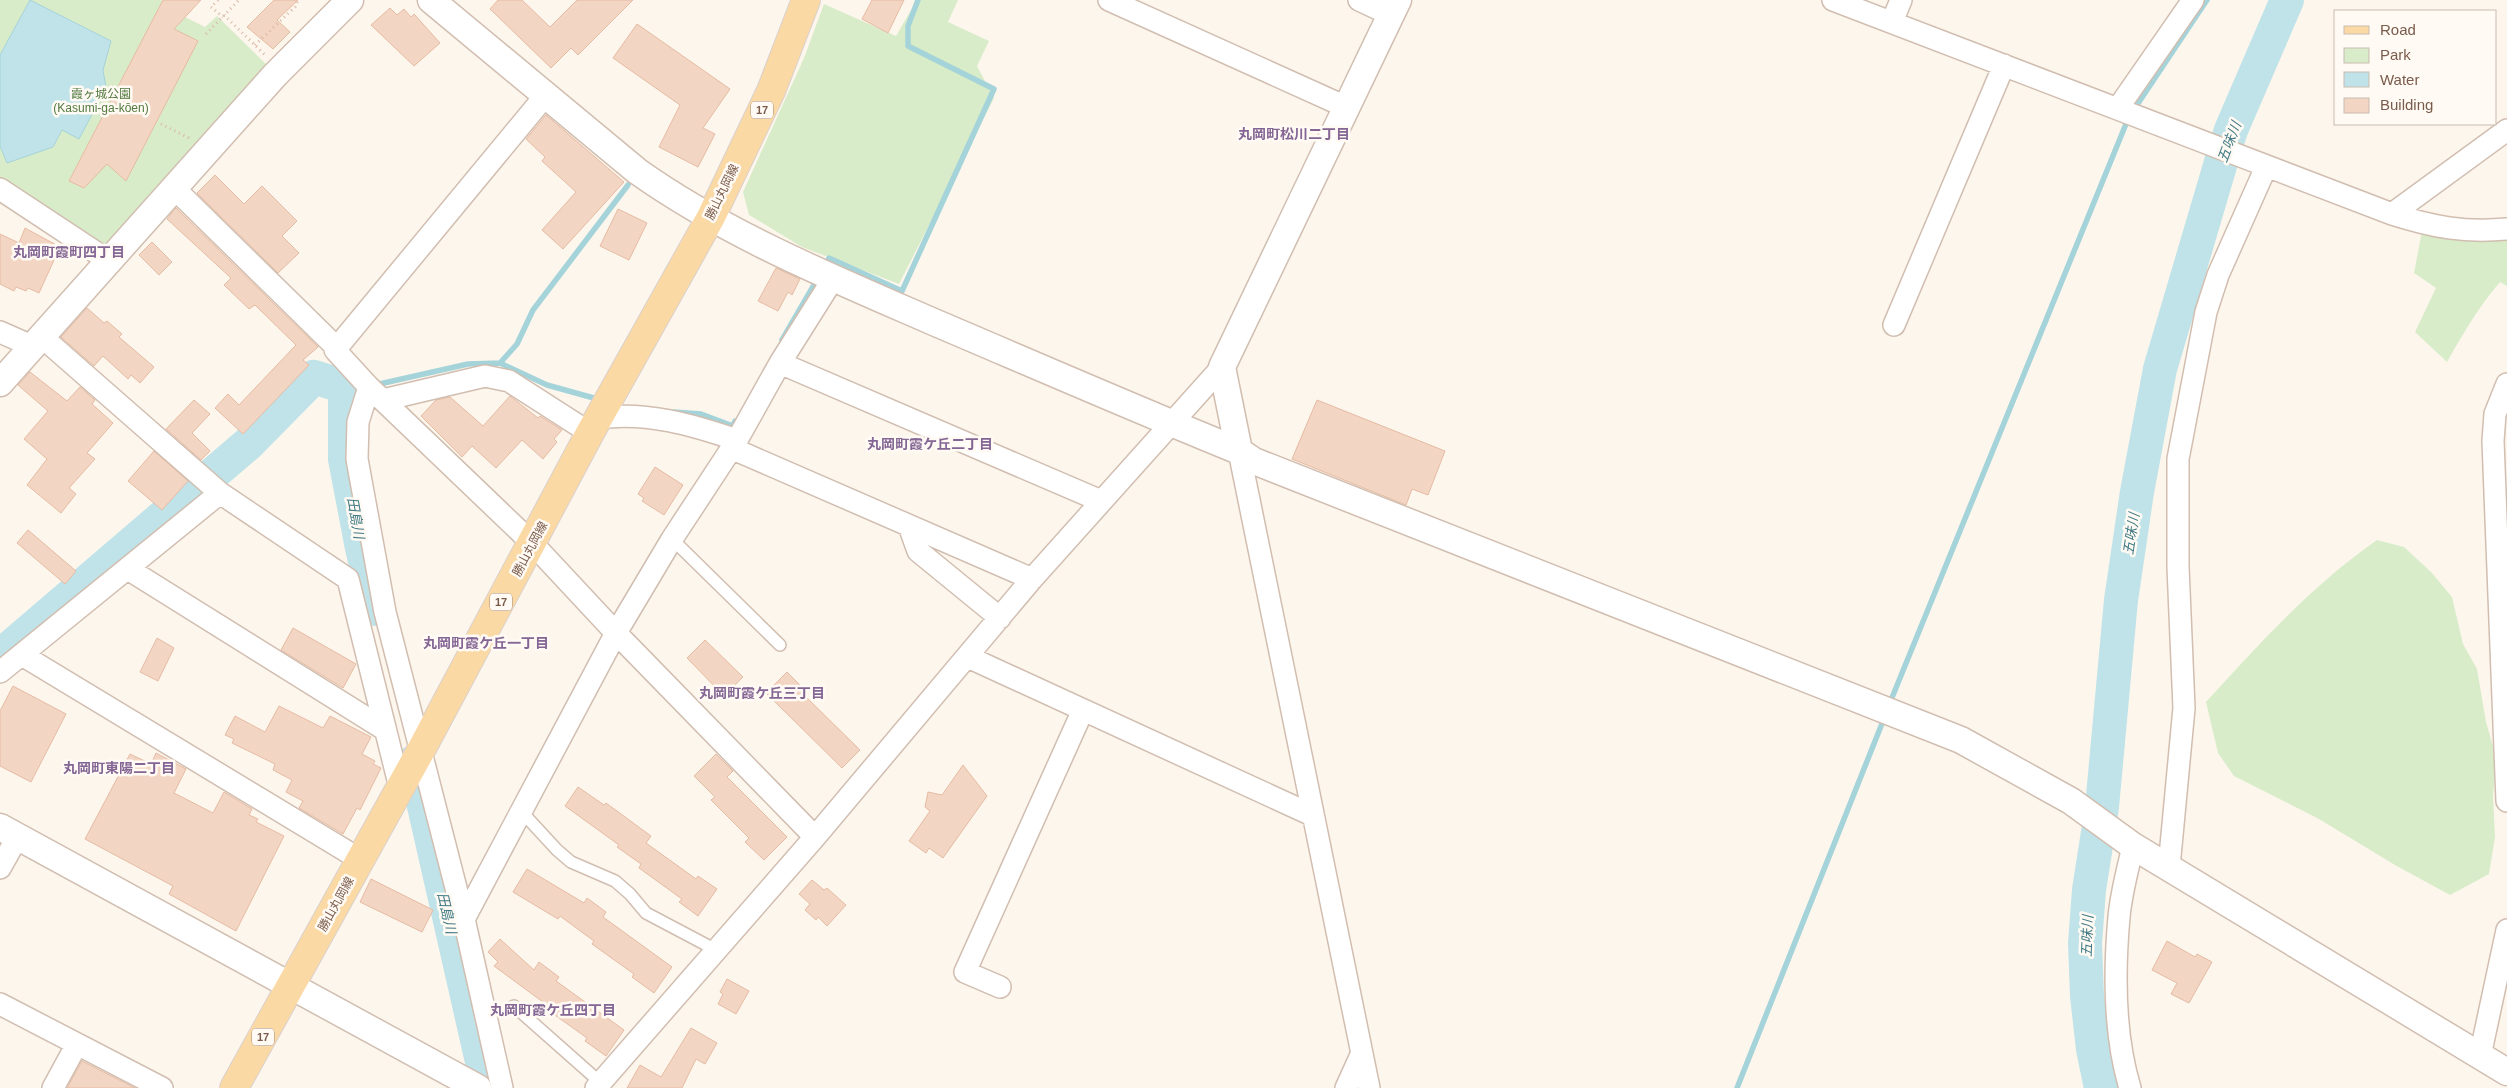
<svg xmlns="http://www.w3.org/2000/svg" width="2507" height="1088" font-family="Arial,'Noto Sans JP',sans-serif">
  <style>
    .green { fill: #d8ecc9 }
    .water { fill: #bfe3e8; stroke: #a5d3da }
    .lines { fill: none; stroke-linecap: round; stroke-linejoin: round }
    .stream { stroke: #a5d3da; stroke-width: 5.5 }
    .river { stroke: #bfe3e8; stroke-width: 34 }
    .building { fill: #f3d5c3; stroke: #e6bba3 }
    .service-casing { stroke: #d1beb0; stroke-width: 14 }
    .minor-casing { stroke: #d1beb0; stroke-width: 24 }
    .tertiary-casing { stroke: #d1beb0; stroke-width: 29 }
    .primary-casing { stroke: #dad1cd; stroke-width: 30 }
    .path { stroke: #d9b8a5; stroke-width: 3; stroke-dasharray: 1 4; stroke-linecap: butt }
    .service { stroke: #fff; stroke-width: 11 }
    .minor { stroke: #fff; stroke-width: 21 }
    .tertiary { stroke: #fff; stroke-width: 26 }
    .primary { stroke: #fbd9a5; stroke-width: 28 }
    .labels { text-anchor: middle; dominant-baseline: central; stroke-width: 5; stroke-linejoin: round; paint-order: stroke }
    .shield { fill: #fffaf3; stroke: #a28b7f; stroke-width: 1 }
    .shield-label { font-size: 11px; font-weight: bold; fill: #7a5c4d }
    .park-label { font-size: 12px; fill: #537a41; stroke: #fffaf3 }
    .street-label { font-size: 12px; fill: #7a5c4d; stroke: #fffaf3 }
    .neighbourhood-label { font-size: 14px; font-weight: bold; fill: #846695; stroke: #fffaf3 }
    .water-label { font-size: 14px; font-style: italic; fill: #437c86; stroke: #fffaf3 }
  </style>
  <rect width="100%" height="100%" fill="#fdf6ec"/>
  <!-- green -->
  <path class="green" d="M0,0H161L173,11L205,27L217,16L267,65L105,246L0,178Z
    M917,0H958L948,22L989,41L977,66L994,98L899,284L802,247L749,215L743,192L804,58L824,4L896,36Z
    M2422,231L2507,238V286L2500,282C2479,306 2463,334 2447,362L2415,332L2436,288L2414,273Z
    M2377,540L2404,547L2431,572L2452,597L2463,644L2477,669L2486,722L2496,757L2493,796L2495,837L2489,874L2450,895L2395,865L2319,819L2234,776L2218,753L2206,702C2261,642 2310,587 2377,540Z"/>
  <!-- water -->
  <path class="water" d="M30,0L111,41L103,70L106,88L79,139L62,130L53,147L7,163L0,146V55Z"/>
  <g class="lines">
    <!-- stream -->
    <path class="stream" d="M2133,111L2207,0
      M825,266L829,258L902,291L994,89L908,46V26L918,0
      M782,340L818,278
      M500,363L517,344L533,310L628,185
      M375,385L468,364L500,363L547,385L601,400
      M345,387L361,386
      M674,412L701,414L733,426L735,421
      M1889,705L2128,119
      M1737,1088L1885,716"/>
    <!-- river -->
    <path class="river" d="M0,656L248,444L314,377L345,387V459L362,548L376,609
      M414,762L488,1088
      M2101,1088L2093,1049L2087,996L2085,943L2089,890L2102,807L2121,600L2137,492L2160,369L2224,152L2231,130L2287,0"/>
  </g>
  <!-- building -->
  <path class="building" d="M163,0H201L174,29L198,41L126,181L107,164L84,188L69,181Z
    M274,0H298L277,20L290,32L273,49L247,27Z
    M498,0H522L550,27L577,0H633L578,55L571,48L551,68L490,9Z
    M872,0H904L888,33L862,19Z
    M390,8L397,15L404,9L411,17L414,14L440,43L414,66L371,25Z
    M637,24L730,89L703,128L715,134L698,167L659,147L680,105L613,58Z
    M546,115L624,182L563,249L542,230L576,192L542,161L545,157L526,139Z
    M215,175L244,204L262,186L297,221L282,236L299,253L278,273L197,193Z
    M176,208L318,347L303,360L309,365L243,434L215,408L228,394L239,405L296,345L255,305L249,309L224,285L231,278L167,219Z
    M618,209L647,223L629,260L600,246Z
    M25,228L60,247L39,293L28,288L26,291L16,287L14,291L0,284V234L19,243Z
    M152,242L172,262L159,275L139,255Z
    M776,268L800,279L792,295L788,292L778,311L758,301Z
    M87,308L104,323L107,321L122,334L119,337L154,367L140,383L131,375L128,379L103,356L94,366L61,337Z
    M30,372L67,401L80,387L95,400L92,404L113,423L87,453L95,459L69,488L76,494L61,513L27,485L47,459L24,439L48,411L18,385Z
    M510,396L538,418L540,416L562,430L554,439L557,442L543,459L522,440L496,468L472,446L462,457L421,416L436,400L450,397L483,426Z
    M194,400L210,414L192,433L210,451L201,460L166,429Z
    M1317,400L1445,451L1428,495L1412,489L1406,505L1292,459Z
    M154,451L188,481L162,510L128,481Z
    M655,467L683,485L664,515L642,501L644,498L638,494Z
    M28,530L76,571L65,584L17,543Z
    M293,628L356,664L343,688L281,650Z
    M157,638L174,648L158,681L140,672Z
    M705,640L743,677L724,696L687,658Z
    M787,672L806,691L803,694L860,750L842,768L766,693Z
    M13,686L66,714L31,782L0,766V711Z
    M279,706L323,728L330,716L371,737L362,754L375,761L373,764L381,768L360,810L357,808L343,834L299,808L303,801L286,792L292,780L273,770L275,764L232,743L234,739L225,735L235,716L265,732Z
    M156,753L186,769L174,793L213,813L224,792L252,809L249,815L258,819L256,822L284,836L236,931L169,894L173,886L85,839L130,754L151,764Z
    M716,754L733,771L727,777L787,837L764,860L745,842L749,838L711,800L715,797L694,776Z
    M963,765L987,796L943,858L929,848L926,853L909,841L930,811L925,807L928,792L942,795Z
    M578,787L604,805L606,803L651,836L646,843L696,879L698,876L717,889L698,916L679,902L682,899L639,868L641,864L617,847L619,845L565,806Z
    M527,869L584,903L587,898L606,912L603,917L672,967L654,993L632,977L634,974L592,944L594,941L560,916L558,919L513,892Z
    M371,879L433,910L422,932L360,902Z
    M812,880L824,890L827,888L846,905L827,926L818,917L816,920L805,910L810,904L799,894Z
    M500,939L534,970L539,962L559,977L556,981L624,1030L606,1056L585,1041L587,1038L545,1008L547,1005L494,966L498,962L488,952Z
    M2167,941L2195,957L2197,954L2212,962L2189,1003L2171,994L2177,983L2152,970Z
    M727,979L749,991L736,1014L718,1004L723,994L720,992Z
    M691,1028L717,1043L705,1064L696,1059L682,1088H627L640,1065L661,1077Z
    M82,1061L131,1086L135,1088H67Z"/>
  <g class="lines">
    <!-- service casing -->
    <g class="service-casing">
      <path id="service" d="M672,539L780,645
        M521,811L557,850L571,862L615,881L630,894L646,913L716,950
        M514,1006L601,1083"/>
    </g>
    <!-- minor casing -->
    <g class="minor-casing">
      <path id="minor" d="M1109,0L1346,107
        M1359,0L1391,15
        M1833,0L2392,214C2433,227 2464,233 2507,229
        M1892,22L1901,0
        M545,96L335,350L369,387L533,544L616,633L815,837
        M2118,108L2193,0
        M0,189L109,261
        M175,189L337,348
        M2392,214L2507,130
        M1894,325L2004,65
        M0,332L34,347
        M42,337L220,493L348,579L400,788
        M780,363L1101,501
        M2507,384L2495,414L2493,441L2507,801
        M369,387L358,422L357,459L385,612L464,919L502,1088
        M383,400L485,376L509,381L590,433
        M599,418C646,411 693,425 737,440
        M731,448L1032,579
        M1239,451L1369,1088
        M909,526L918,551L1000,618
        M128,569L384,729
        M22,655L361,860
        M968,657L1312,815
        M0,672L220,493
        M2169,867L2184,708L2178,567V459L2206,312L2218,275L2266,167
        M0,868L18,836
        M464,919L616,633L672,539L737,440L780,363L833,279
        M1000,987L965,972L1083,710
        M0,1004L162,1088
        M2480,1056L2507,930
        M53,1088L77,1044
        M596,1088L815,837L1032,579L1222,367
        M1346,1088L1361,1055
        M2130,1088C2114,1035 2114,972 2119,917C2121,893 2128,869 2133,846"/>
    </g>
    <!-- tertiary casing -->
    <g class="tertiary-casing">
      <path id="tertiary" d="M431,0L637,171C727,235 835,279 936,323C1037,366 1138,410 1239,451L1254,461L1961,740L2071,801L2133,846L2507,1072
        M0,383L275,75L350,0
        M1239,451L1222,367L1398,0
        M0,827L478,1088"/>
    </g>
    <!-- primary casing -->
    <g class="primary-casing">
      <path id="primary" d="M234,1088L420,752L590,433L711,217L771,91L806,0"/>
    </g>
    <!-- path -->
    <path class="path" d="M218,0L211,7L223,17
      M224,15L265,55
      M206,34L239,0
      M255,45L295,7L298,0
      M161,124L189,138"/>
    <!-- service -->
    <use href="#service" class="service"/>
    <!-- minor -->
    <use href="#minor" class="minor"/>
    <!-- tertiary -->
    <use href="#tertiary" class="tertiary"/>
    <!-- primary -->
    <use href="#primary" class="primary"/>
  </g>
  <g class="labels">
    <!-- shield labels -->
    <g class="shield">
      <rect x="751" y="101.5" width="22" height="17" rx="4"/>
      <rect x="490" y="593.5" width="22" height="17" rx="4"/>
      <rect x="252" y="1028.5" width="22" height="17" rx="4"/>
    </g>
    <g class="shield-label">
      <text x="762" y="110">17</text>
      <text x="501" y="602">17</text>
      <text x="263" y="1037">17</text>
    </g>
    <!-- park labels -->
    <g class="park-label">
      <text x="101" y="94">霞ヶ城公園<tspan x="101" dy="14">(Kasumi-ga-kōen)</tspan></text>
    </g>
    <!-- street labels -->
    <g class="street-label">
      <text transform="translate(722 192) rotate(-64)">勝山丸岡線</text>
      <text transform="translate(530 549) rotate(-62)">勝山丸岡線</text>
      <text transform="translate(336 904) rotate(-61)">勝山丸岡線</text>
    </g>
    <!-- neighbourhood labels -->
    <g class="neighbourhood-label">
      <text x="1294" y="134">丸岡町松川二丁目</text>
      <text x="69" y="252">丸岡町霞町四丁目</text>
      <text x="930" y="444">丸岡町霞ケ丘二丁目</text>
      <text x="486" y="643">丸岡町霞ケ丘一丁目</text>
      <text x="762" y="693">丸岡町霞ケ丘三丁目</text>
      <text x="119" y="768">丸岡町東陽二丁目</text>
      <text x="553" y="1010">丸岡町霞ケ丘四丁目</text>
    </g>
    <!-- water labels -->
    <g class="water-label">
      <text transform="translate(2229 142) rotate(-69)">五味川</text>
      <text transform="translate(356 518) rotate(80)">田島川</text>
      <text transform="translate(2131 534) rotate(-81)">五味川</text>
      <text transform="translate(447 913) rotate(77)">田島川</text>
      <text transform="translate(2087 936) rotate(-88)">五味川</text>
    </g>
  </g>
  <!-- legend -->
  <rect x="2334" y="10" width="162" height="115" fill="#fffaf3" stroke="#cabbb1"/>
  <rect x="2344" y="26" width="25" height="8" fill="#fbd9a5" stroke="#cabbb1"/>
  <text x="2380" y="35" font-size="15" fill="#7a5c4d">Road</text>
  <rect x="2344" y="48" width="25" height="15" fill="#d8ecc9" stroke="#cabbb1"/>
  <text x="2380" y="60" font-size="15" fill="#7a5c4d">Park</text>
  <rect x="2344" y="72" width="25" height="15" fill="#bfe3e8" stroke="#cabbb1"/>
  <text x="2380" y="85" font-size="15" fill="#7a5c4d">Water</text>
  <rect x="2344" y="98" width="25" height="15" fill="#f3d5c3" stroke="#cabbb1"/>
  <text x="2380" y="110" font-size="15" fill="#7a5c4d">Building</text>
</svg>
